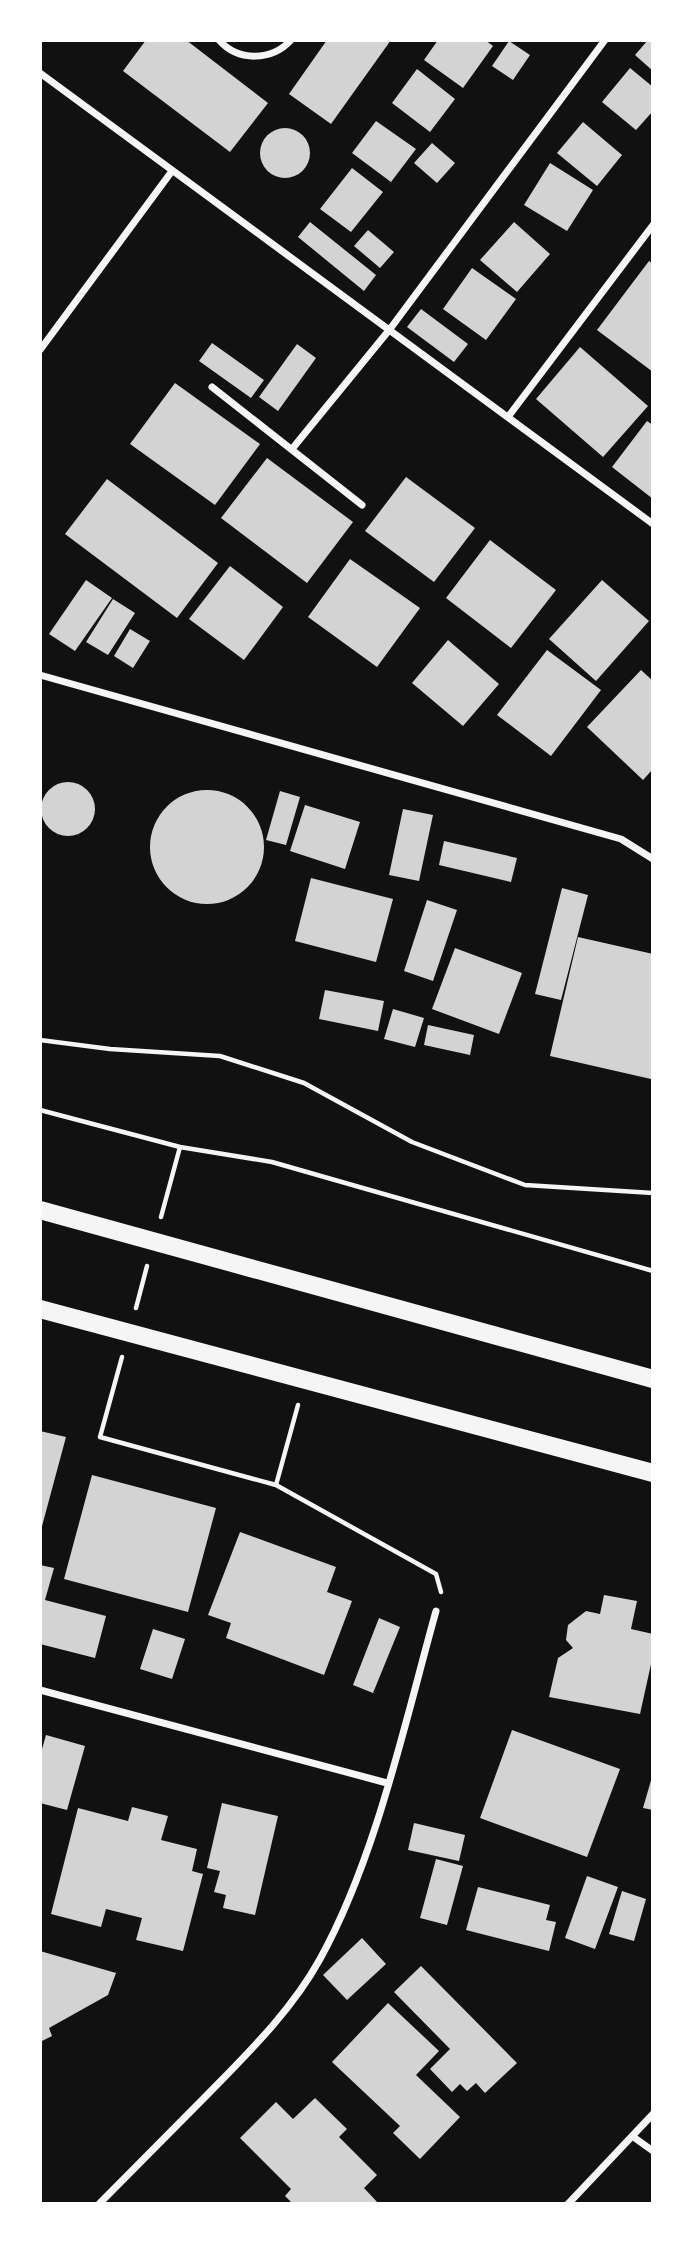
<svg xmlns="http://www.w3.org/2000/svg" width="693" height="2244" font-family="'PT Sans Narrow',sans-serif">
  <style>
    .building { fill: #d3d3d3 }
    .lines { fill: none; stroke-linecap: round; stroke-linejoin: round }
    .path { stroke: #f5f5f5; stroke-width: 4.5 }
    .minor { stroke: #f5f5f5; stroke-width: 7 }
    .primary { stroke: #f5f5f5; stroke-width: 18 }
  </style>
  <rect width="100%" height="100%" fill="#111"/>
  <!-- building -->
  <path class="building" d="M146,40H186L268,103L230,152L123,71Z
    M327,40H391L331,124L289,94Z
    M438,40H485L493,46L463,88L424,60Z
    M648,40H653V71L635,55Z
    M509,41L530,55L513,80L492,66Z
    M630,68L653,87V111L636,130L602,102Z
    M417,69L455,99L430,132L392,103Z
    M376,121L416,149L391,182L352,153Z
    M583,122L622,155L597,186L557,153Z
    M260 153a25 25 0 1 1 50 0a25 25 0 1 1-50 0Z
    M432,143L455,163L437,183L414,163Z
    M550,163L593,190L567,231L524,205Z
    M352,168L383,192L351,232L320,209Z
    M310,222L376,275L364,291L298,237Z
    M514,222L550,254L517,292L480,260Z
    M368,230L394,252L380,268L354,246Z
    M649,261L653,264V372L597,330Z
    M472,268L516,299L486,340L443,309Z
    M421,309L468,344L454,362L407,327Z
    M212,343L264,380L251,398L199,361Z
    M297,344L316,358L278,411L259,397Z
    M580,347L648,406L603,457L536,399Z
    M175,383L260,444L215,505L130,444Z
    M647,421L653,425V499L612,467Z
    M267,458L353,522L307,583L221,518Z
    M406,477L475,528L434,582L365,531Z
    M107,479L218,563L177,618L65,534Z
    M490,540L556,590L511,648L446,598Z
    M350,559L420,608L377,667L308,617Z
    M230,566L283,607L244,660L189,619Z
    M86,580L112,598L75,651L49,634Z
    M602,580L649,621L596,681L549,639Z
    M113,599L135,613L108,655L86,642Z
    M130,629L150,641L133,668L114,656Z
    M448,640L499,684L463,726L412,683Z
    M547,650L601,690L551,756L497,715Z
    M641,670L653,681V769L643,780L587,727Z
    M41 809a27 27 0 1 1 54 0a27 27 0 1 1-54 0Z
    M150 847a57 57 0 1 1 114 0a57 57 0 1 1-114 0Z
    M280,791L300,797L286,845L266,840Z
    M305,805L360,822L345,869L290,851Z
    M403,809L433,815L419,881L389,875Z
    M444,841L517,858L511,882L439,865Z
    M311,878L393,899L376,962L295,941Z
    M562,888L588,895L561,1000L535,994Z
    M427,900L457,910L433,981L404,971Z
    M578,937L653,954L651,1079L550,1056Z
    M455,948L522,973L499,1034L432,1009Z
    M325,990L384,1001L378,1031L319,1019Z
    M393,1009L424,1018L415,1047L384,1039Z
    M428,1025L474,1035L470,1055L424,1045Z
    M40,1431L66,1437L41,1530H40Z
    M92,1475L216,1508L188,1612L64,1579Z
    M240,1532L336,1567L327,1592L352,1601L324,1675L226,1638L231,1623L208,1615Z
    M40,1565L54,1568L45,1600L106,1616L95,1658L40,1644Z
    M604,1595L637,1601L631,1629L653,1634V1655L640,1714L549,1697L558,1658L573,1648L566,1640L568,1625L586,1611L600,1614Z
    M379,1618L400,1627L373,1693L353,1685Z
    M153,1629L185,1639L172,1679L140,1669Z
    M512,1730L620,1769L587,1857L480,1818Z
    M46,1735L85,1746L67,1810L40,1803V1756Z
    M652,1777H653V1810L643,1808Z
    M222,1803L278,1816L255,1915L223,1908L226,1895L214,1892L220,1871L207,1868Z
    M132,1807L168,1816L161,1840L197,1849L192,1871L203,1874L183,1951L136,1940L142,1918L106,1909L101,1927L51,1914L78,1808L128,1821Z
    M414,1823L465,1835L459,1861L408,1850Z
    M436,1859L463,1866L447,1925L420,1918Z
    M587,1876L618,1887L595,1949L565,1938Z
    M478,1887L550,1905L546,1920L556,1922L549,1951L466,1930Z
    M622,1891L646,1899L634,1941L609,1934Z
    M362,1938L386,1964L347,2000L323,1975Z
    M40,1951L116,1973L108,1995L49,2028L52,2036L40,2042Z
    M421,1966L517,2063L485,2093L476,2083L467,2091L460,2084L452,2092L430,2069L450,2049L394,1992Z
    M388,2003L439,2051L416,2075L460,2117L420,2159L393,2133L400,2126L332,2062Z
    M315,2098L347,2129L339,2137L377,2175L364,2188L379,2204H293L285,2196L291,2189L240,2138L276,2102L293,2119Z"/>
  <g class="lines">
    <!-- path -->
    <path class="path" d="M40,1040L110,1049L220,1056L304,1083L412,1142L525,1185L653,1193
      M40,1110L180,1147L272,1162L653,1271
      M161,1217L180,1147
      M136,1308L147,1266
      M122,1357L100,1437L276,1485L436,1574L441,1592
      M276,1485L298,1405"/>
    <!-- minor -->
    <path class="minor" d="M219,40C238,62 272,61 291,40
      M40,73L653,524
      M40,350L172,171
      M212,387L362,505
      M508,417L653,225
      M292,449L390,329L605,40
      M40,675L621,839L653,859
      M40,1690L387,1783
      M632,2136L653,2151
      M99,2204C136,2167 172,2130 208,2094C249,2052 292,2010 320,1959C376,1858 405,1722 436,1611
      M568,2204L653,2114"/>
    <!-- primary -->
    <path class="primary" d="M40,1210L653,1379
      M40,1309L653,1473"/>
  </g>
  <!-- border -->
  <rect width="693" height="2244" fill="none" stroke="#ffffff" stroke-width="84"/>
</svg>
